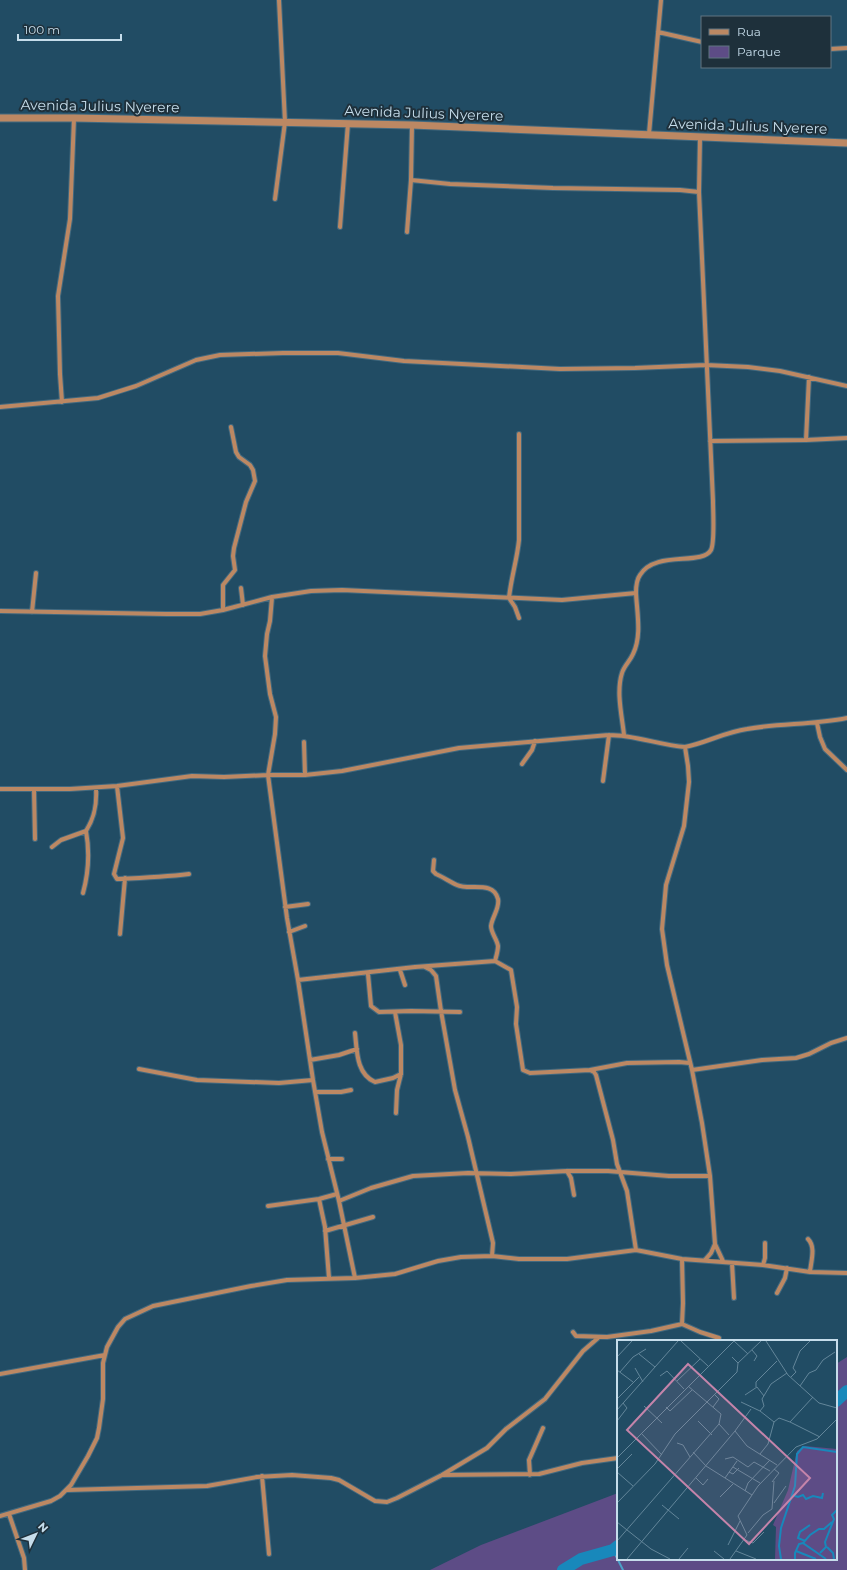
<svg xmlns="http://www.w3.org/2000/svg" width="847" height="1570" font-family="Montserrat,sans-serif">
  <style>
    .green { fill: #5d4c86 }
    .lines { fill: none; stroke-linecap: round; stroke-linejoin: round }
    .stream { stroke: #4ca2c9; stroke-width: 2 }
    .river { stroke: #1888bb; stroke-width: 12 }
    .minor-casing { stroke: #42697f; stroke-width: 6 }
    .tertiary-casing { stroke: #42697f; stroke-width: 9 }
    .minor { stroke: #bc8863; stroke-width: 4 }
    .tertiary { stroke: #bc8863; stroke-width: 7 }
    .labels { text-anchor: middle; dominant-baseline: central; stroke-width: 4; stroke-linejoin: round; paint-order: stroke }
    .street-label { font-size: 14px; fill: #c6ddeb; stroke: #1e303b }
    .inset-river { fill: none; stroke: #1888bb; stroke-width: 2 }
    .inset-road { fill: none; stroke: #63869a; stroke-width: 1 }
    .view { fill: #c484aa; fill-opacity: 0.15; stroke: #c484aa; stroke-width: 2 }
    .inset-edge { fill: none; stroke: #c6ddeb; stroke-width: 2 }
  </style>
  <rect width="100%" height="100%" fill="#214c64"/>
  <!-- green -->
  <path class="green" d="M847,1357V1570H430L481,1545L618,1493V1559H836V1364Z"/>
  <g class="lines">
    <!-- stream -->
    <path class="stream" d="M613,1550L623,1570"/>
    <!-- river -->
    <path class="river" d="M836,1401L847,1391
      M563,1570L581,1559L613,1550L618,1546"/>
    <!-- minor casing -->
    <g class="minor-casing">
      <path id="minor" d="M658,32L702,42
        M830,49L847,48
        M412,125L411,180L450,184L553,188L680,190L699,192
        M649,134L661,0
        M275,199L285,122L279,0
        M340,227L348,123
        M407,232L411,180
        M62,402L60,374L58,296L70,219L74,118
        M0,407L98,398L136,386L196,360L220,355L283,353H338L404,361L560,369L635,368L706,365L748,367L780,371L847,386
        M806,440L847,438
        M710,441L806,440L809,377
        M241,588L243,605
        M272,597L270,621L267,634L265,656L270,694L276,717L275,734L268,775L287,918L298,980L313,1080L322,1132L339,1201L355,1278
        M223,610V585L235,570L233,556L234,548L246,502L255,481L253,470L250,465L239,457L236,452L231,427
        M0,611L166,614H200L223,610L272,597L311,591L342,590L562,600L636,593C636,587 637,579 640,575C655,550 702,566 711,550C715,542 713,511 713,501L699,192L700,138
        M32,612L36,573
        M519,618L515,607L509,598C511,578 517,560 519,540V434
        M817,723L820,737L825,749L847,770
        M624,735C622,716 616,692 622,673C624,666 630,661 633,654C642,636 637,613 636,593
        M304,742L305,775
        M685,747C706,743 725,732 747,729C780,723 814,725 847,718
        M522,764L532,750L535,741
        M603,781L609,735
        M117,786L123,838L114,874L117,879C141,878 165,877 189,874
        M0,789H70L117,786L192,776L224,777L268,775H305L342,771L459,748L609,735C635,735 659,745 685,747L688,766L689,782L684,826L666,885L662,929L667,965L692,1070L702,1123L710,1176L715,1244L723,1261
        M34,789L35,839
        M86,831C95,817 97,804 96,788
        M52,847L61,840L86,831C90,853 89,871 83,893
        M434,860L433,871L436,874C443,877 450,882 457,885C469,891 493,880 498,899C500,908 492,917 491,926C491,933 497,939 498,946C498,951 496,957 495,961L511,970L517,1007L516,1024L523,1070L530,1073L590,1070L594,1072L596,1075L613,1140L617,1164L627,1191L636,1250
        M285,907L308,904
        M289,932L305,926
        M120,934L125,878
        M425,967L431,970L436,976L441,1011L455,1090L468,1137L493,1243L492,1256
        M400,970L405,985
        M368,974L371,1006L379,1012L411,1011L460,1012
        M298,980L415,967L495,961
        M395,1012L401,1045V1074L397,1090L396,1113
        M355,1033C357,1050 356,1074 375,1082L393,1078L401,1074
        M310,1060L339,1055L357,1049
        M139,1069L197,1080L279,1083L313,1080
        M590,1070L627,1063L679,1062L690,1063
        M692,1070L762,1060L796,1058L809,1054L831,1043L847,1038
        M315,1092H341L351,1090
        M328,1159H342
        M567,1171L571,1178L574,1195
        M319,1199L325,1227L329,1278
        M339,1201L371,1188L413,1176L468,1173L511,1174L567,1171H608L669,1176H710
        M268,1206L319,1199L337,1194
        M325,1231L373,1217
        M808,1239C816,1247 811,1261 810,1272
        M705,1260L711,1253L715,1244
        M732,1263L734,1298
        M763,1265L765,1258V1243
        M777,1293L785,1278L787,1268
        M682,1324L700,1332L719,1338
        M573,1332L576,1336L607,1337L651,1331L682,1324L683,1303L682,1259
        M0,1374L105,1355
        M442,1475L539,1474L582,1463L618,1458
        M530,1475L529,1460L543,1428
        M262,1476L269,1554
        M67,1490L207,1486L257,1477L292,1475L331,1478L339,1480L375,1501L387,1502L397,1498L442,1475L487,1448L506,1429L545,1399L583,1351L598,1338
        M9,1514L24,1558L25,1570
        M0,1516L51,1501L60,1496L71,1485L88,1456L97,1438L99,1428L103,1399V1363L107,1347L118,1327L125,1319L153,1306L251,1286L287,1280L355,1278L395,1274L438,1261L461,1257L492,1256L519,1259H567L636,1250L682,1259L763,1265L810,1272L847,1273"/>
    </g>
    <!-- tertiary casing -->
    <g class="tertiary-casing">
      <path id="tertiary" d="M0,118H74L412,125L847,143"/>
    </g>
    <!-- minor -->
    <use href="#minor" class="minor"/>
    <!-- tertiary -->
    <use href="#tertiary" class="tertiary"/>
  </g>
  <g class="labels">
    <!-- street labels -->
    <g class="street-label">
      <text transform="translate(100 106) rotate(1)">Avenida Julius Nyerere</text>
      <text transform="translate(424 113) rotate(2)">Avenida Julius Nyerere</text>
      <text transform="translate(748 126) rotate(2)">Avenida Julius Nyerere</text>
    </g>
  </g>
  <!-- overview -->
  <g transform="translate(617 1340)">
    <rect width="220" height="220" fill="#214c64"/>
    <path d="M188,106L220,109V219H158L159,187L156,185L171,150L180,111Z" fill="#5d4c86"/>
    <path class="inset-river" d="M175,155L181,157L186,155L189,159L196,156L205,158L206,153M188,201L181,198L183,192L193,185M210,207L216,213L217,219M179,211L199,219M203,213L209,207L208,202L217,179L215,175L220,170M164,219L162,206L164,188L178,146L180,114L186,107L220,112M178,219V213L182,204L186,203M209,219L186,203L193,195L202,189H207L215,182"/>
    <path class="inset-road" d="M64,1L91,26M117,1L131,14M149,1L171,35L202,63L220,68M135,10L140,16L137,21M22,14L38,27M0,17L15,1M121,23L144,1M18,28L26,42M0,30L16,42M3,32L16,17L29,9M43,36L50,31L67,49M174,37L179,32L176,28L183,11L193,1M60,41L83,19M183,46L192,33L199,30L206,20L218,12M139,47V42L160,21M128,55L140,47L147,56M0,59L22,37M124,62L143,71L157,82L162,78L173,82L196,57M27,66L45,83M49,67L53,71L75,50M96,67L102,59L98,55M0,70L61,1M143,71L147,66L145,59L154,44L170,33M0,81L10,68L6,63M81,81L95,95M173,82L203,97M102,84L112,95M118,91L134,69M24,93L45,115M60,103L66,105L73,117M76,112L89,126L135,155M143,114L151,104L157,82M0,118L117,1M108,119L116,117L131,127L137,122L153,131M116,127L143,143M0,129L15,114M0,132L16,146M112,132L116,134L122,128M79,138L86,145L91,139M108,138L120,121M155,142L162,133L157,129M128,151L131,143L153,120M103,157L116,144M0,163L38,124L58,94L120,32L121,23L115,17M157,163L169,146M45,165L62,179M0,182L34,209L53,219M131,193L146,175L155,169L157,141M128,200L136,203L147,192M0,201L102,84L104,74L71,46M111,205L123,181M97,211L107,219M119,211L139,219M10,219L118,91L130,106L160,125M62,219L71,208M113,219L130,195L121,176L141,146L179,107L200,99L220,79"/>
    <path class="view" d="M71,24L193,138L132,204L10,90Z"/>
    <rect width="220" height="220" class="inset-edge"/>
  </g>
  <!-- legend -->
  <rect x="701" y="16" width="130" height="52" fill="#1e303b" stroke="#617581"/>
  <rect x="709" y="29" width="20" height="6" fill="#bc8863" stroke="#617581"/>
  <text x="737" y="36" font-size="12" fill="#c6ddeb">Rua</text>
  <rect x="709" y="46" width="20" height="12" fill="#5d4c86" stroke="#617581"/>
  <text x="737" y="56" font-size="12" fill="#c6ddeb">Parque</text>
  <!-- north arrow -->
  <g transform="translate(36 1534) rotate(47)" stroke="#1e303b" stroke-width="3" paint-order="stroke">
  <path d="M0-3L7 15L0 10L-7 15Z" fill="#c6ddeb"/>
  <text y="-6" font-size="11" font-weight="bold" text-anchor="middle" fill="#c6ddeb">N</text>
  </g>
  <!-- scale -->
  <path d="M18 34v6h103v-6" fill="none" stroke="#c6ddeb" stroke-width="2"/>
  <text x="24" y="34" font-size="12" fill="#c6ddeb" stroke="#1e303b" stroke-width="3" paint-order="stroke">100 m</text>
</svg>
